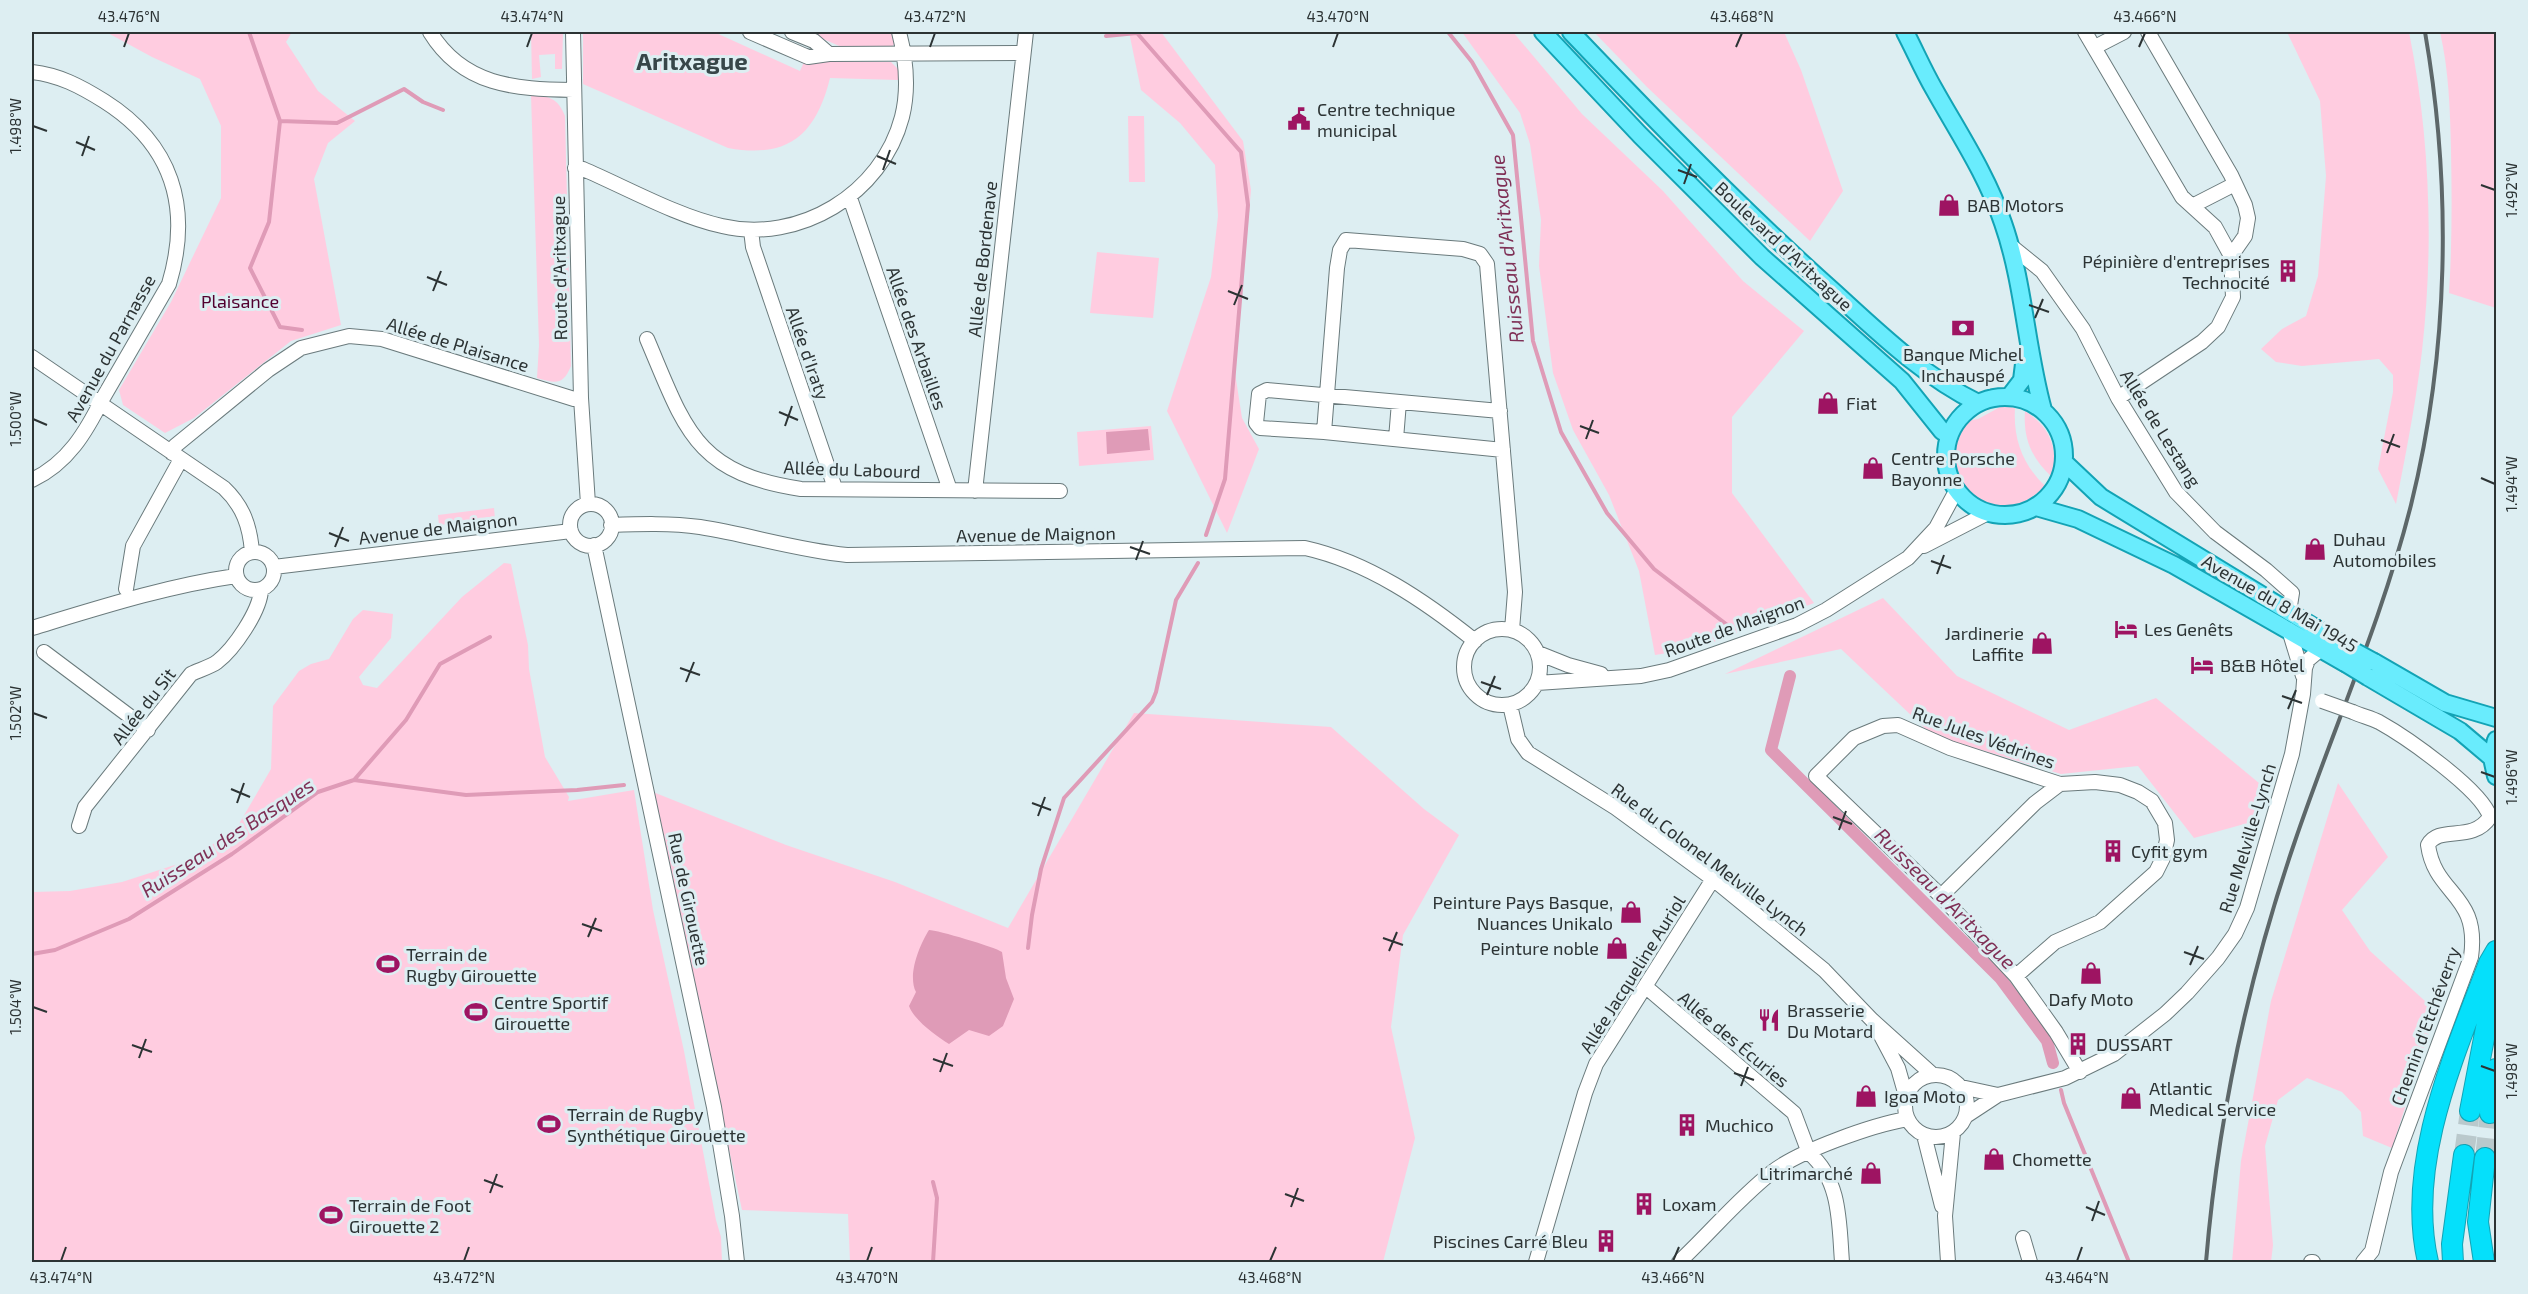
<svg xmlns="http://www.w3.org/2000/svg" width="2528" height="1294" font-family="'Exo 2',sans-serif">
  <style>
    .green { fill: #ffcce0 }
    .water { fill: #df9bb7 }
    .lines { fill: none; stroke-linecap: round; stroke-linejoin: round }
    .stream { stroke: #df9bb7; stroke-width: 4 }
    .canal { stroke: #df9bb7; stroke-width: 12 }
    .highway-tunnel { stroke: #bac9cc; stroke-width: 20; stroke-dasharray: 20 10; stroke-linecap: butt }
    .minor-casing { stroke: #6a7a7c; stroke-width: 16 }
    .major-casing { stroke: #13a3b5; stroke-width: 20 }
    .highway-casing { stroke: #13a3b5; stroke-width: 22 }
    .minor { stroke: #fff; stroke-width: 14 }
    .major { stroke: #69ecfd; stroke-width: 16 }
    .highway { stroke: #05e0fb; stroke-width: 20 }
    .rail { stroke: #5d6769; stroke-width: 4 }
    .minor-bridge-casing { stroke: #6a7a7c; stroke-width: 16; stroke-linecap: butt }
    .major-bridge-casing { stroke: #13a3b5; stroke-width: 20; stroke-linecap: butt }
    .minor-bridge { stroke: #fff; stroke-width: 14 }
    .major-bridge { stroke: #69ecfd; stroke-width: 16 }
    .ticks { fill: none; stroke: #2c3334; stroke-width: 2 }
    .labels { text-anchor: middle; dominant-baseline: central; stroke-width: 6; stroke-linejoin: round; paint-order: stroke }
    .poi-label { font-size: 18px; fill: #2c3334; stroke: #ddeef2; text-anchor: start }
    .street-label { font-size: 18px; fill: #2c3334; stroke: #ddeef2 }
    .park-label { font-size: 18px; fill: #52002f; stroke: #ddeef2 }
    .water-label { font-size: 20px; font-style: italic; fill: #7f3056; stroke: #ddeef2 }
    .district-label { font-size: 24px; font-weight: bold; fill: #374649; stroke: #ddeef2 }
    .neatline { fill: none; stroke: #2c3334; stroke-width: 2 }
    .ticks-label { font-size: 15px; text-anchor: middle; fill: #2c3334 }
  </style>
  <rect width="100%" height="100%" fill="#ddeef2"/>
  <!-- green -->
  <path class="green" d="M106,32H292L286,42L318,91L355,121L328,143L314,179L341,325L291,341L194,418L165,433L123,405L119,390L171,302L221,198V126L200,79L152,57Z
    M531,32H563L562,69H555V54L539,55L541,77L532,79Z
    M583,32H714L800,71L804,62H891L898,69V80L830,78C816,135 788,159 728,148L583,84Z
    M807,32H893L896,43L891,47L844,48Z
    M1129,32H1161L1243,141L1251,190L1235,373L1242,418L1259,449L1227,533L1167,411L1211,277L1218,216L1215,165L1180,123L1141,90Z
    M1462,32H1513L1582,114L1663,191L1743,281L1804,331L1732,417V493L1814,603L1698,648L1655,655L1639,571L1609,495L1573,430L1553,373L1539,266L1541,220L1530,144L1520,113Z
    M1594,32H1784L1801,70L1843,191L1810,241L1647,87Z
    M2287,32H2409C2430,136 2434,245 2422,351C2416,402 2406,453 2396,504L2378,469L2393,392V375L2379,359L2302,366L2276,362L2261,349L2282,329L2306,316L2318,276L2326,176L2320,101Z
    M2440,32H2496V308L2449,293C2452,246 2452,199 2451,151C2450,110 2449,71 2440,32Z
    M531,95C549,96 558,98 565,116L571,366C563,386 555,383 537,378L539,345Z
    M1128,116H1144L1145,182H1129Z
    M1097,252L1159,258L1153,318L1090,313Z
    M2002,406L2015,408C2013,439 2023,465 2045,486C1994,539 1924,481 1967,421L1978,419Z
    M2025,411C2050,427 2059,449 2052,477C2032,459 2023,439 2025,411Z
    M1151,426L1154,460L1079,466L1077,432Z
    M494,508L495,519L439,525L438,515Z
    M504,563L511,564L528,645L529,669L545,757L569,797L568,801L634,790L653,910L684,1051L716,1220L721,1237L722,1262H32V892L70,891L122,882L187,861L236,829L271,769L273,706L299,671L311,664L329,659L353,619L363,610L393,614L391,638L359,677L363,685L377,688L462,597Z
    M1883,598L1957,676L2069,730L2156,698L2259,783L2255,821L2194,838L2138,766L2061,774L1932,735L1841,649L1725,674Z
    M1134,713L1331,727L1424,809L1459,835L1403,935L1391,1027L1415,1138L1383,1262H850L848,1214L742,1210L653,792L786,845L895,882L1008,928Z
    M2338,783L2388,857L2342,910L2370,951L2436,1011L2392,1148L2363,1136L2361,1112L2342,1092L2307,1078L2278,1100L2265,1146L2273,1245L2271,1262H2232L2241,1161L2271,1001Z"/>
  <!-- water -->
  <path class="water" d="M1148,429L1150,450L1107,454L1106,432Z
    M929,930C937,930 995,947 1002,952L1006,978L1014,999L1003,1026L989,1036L969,1030L949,1044C936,1036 914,1020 909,1006L916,992C907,975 920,944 929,930Z"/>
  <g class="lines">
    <!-- stream -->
    <path class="stream" d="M249,32L280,121L269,222L250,268L280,327L302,330
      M1448,32L1472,62L1513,135L1533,341L1561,432L1607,513L1654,569L1730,627
      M1106,36L1137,33L1241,152L1248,205L1225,479L1206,535
      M280,121L337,123L404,89L423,102L443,110
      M354,780L466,795L577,790L624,785
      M1028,948L1032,915L1041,869L1064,798L1152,702L1156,692L1176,600L1198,563
      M32,954L55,950L129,919L232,854L318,792L354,780L406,720L440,664L490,637
      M2061,1090L2064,1103L2129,1262
      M933,1262L937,1198L933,1182"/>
    <!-- canal -->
    <path class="canal" d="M1790,676L1771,750L2000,978L2047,1041L2053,1063"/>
    <!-- highway-tunnel -->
    <path class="highway-tunnel" d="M2464,1155L2470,1111
      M2485,1158L2490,1113"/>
    <!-- minor casing -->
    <g class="minor-casing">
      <path id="minor" d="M430,32C463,86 515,89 573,90
        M573,32L581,398L588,504
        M750,32L808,57L829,54L1023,53
        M792,32L814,41L829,54
        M2085,32L2182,197L2215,227L2231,256
        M2095,47L2124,32
        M32,72C59,75 80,86 104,101C172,144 192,207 169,284L103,398C86,432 68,463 32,480
        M575,168L583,169C625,187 679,217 722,226C799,244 882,194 902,117C909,89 906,59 899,32
        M850,198L950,490
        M2192,206L2235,184
        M751,230L753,247L835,488
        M2011,246L2042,271L2083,329L2118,398L2176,492L2215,532L2266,570L2292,593L2289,612
        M647,339C685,428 694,473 801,489L1060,491
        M32,357L224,488C243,506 250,526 252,552
        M2118,398L2202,342L2218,327L2233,297L2231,256L2245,236L2248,218L2245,205L2231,175L2148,32
        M1500,411L1267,390L1259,394L1256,423L1260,428L1324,432L1503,450
        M1324,432L1337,268L1340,250L1346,240L1463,249L1480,254L1487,264L1515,592L1512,630
        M1396,439L1399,402
        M172,453L175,446L268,370L301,348L349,336L382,339L574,399L581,398
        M975,491L1026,32
        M570 525a21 21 0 1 1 42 0a21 21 0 1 1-42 0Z
        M611,525C640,524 671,523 700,527C750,535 797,550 847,555L1305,548C1368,562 1425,601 1475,641
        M594,545L714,1107L732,1216L737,1262
        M1924,546L1988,513
        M236 571a19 19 0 1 1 38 0a19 19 0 1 1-38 0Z
        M274,567L571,531
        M126,589L133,546L181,459
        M32,628C98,608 166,586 236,576
        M1464 667a38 38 0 1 1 76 0a38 38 0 1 1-76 0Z
        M2289,630L2303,676
        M44,652L148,730
        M1538,653L1568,665L1601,674
        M1537,683L1641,676L1669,670L1797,625L1826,610L1908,558L1936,528L1956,491
        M1510,705L1518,739L1528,753L1616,808L1713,879L1824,970L1872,1020L1933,1075
        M2353,712C2362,716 2371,718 2379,722C2406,737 2482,790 2490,817C2472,844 2439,824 2428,845C2435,896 2480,893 2471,957L2391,1172L2372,1251L2363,1262
        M79,826L85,807L191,674C199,670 210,667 217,662C234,649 260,611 261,590
        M1941,896L2035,803L2060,784
        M2016,976L2055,942L2100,922L2156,872L2163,858L2167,840L2165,823L2152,801L2138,792L2120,785L2095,782L2060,784L1950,748L1898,725L1883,726L1854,738L1816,776L1941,896L2016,976L2056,1032L2080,1072
        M1646,987L1794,1113L1809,1153
        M1879,1032L1898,1068L1906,1096
        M1905 1106a31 31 0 1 1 62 0a31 31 0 1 1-62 0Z
        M1961,1087L1998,1095L1966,1116
        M1998,1095L2065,1078L2114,1054L2165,1014L2187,993L2218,958L2235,934L2247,908L2292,754L2303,694L2305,668L2308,660L2321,649
        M1924,1135L1942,1206
        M1809,1153C1841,1180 1839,1224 1842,1262
        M2023,1238L2030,1262
        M1536,1262L1585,1093L1596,1064L1713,879
        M1679,1262C1710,1233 1738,1199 1771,1173C1798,1151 1873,1125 1907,1119
        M1948,1262L1945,1216L1953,1133
        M2311,1262H2313"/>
    </g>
    <!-- major casing -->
    <g class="major-casing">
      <path id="major" d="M1543,32L1640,135L1762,257L1902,381L1942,431L1949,435
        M1571,32C1656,121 1742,210 1834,292C1879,333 1923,376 1978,403
        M1905,32C1915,51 1923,70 1934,89C1958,132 1987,175 2003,223C2024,283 2026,349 2043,410
        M1946 456a59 59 0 1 1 118 0a59 59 0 1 1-118 0Z
        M2009,397L2022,380L2025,356
        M2064,462L2101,497L2350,649
        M2036,507L2078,519L2174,565L2345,663
        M2374,662L2445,703L2496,718
        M2368,677L2460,731L2492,758
        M2496,740L2492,758L2496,776"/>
    </g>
    <!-- highway casing -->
    <g class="highway-casing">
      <path id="highway" d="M2470,1111L2496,976
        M2490,1113L2496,1069
        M2428,1262C2405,1163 2455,1054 2489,963L2496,951
        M2453,1262L2452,1244L2464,1155
        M2484,1262L2478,1222L2485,1158"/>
    </g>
    <!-- minor -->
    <use href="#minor" class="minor"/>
    <!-- major -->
    <use href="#major" class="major"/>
    <!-- highway -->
    <use href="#highway" class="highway"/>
    <!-- rail -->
    <path class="rail" d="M2206,1262C2218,1118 2248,978 2295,841C2333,729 2382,620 2411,505C2449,351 2452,187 2425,32"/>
    <!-- minor-bridge casing -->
    <g class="minor-bridge-casing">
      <path id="minor-bridge" d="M2322,701L2353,712"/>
    </g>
    <!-- major-bridge casing -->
    <g class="major-bridge-casing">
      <path id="major-bridge" d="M2350,649L2374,662
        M2345,663L2368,677"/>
    </g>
    <!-- minor-bridge -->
    <use href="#minor-bridge" class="minor-bridge"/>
    <!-- major-bridge -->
    <use href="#major-bridge" class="major-bridge"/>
  </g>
  <!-- ticks -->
  <path class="ticks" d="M124,47L129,33M527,47L532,33M930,47L935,33M1333,47L1338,33M1736,47L1742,33M2139,47L2145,33M33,126L47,131M76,142L95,150M82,156L89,136M877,156L896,164M883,170L890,150M1678,170L1697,177M1684,184L1691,164M2481,185L2495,190M427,277L447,285M433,291L441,271M1228,291L1248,299M1234,305L1242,285M2029,305L2049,312M2035,318L2043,299M779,412L798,420M33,419L47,425M785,426L792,406M1580,426L1599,433M1586,439L1593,420M2381,440L2400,447M2387,453L2394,434M2481,478L2495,484M329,533L349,541M335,547L343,527M1130,547L1150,554M1136,560L1143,541M1931,561L1951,568M1937,574L1944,555M680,668L700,675M686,682L694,662M1481,682L1501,689M1487,695L1495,676M2282,696L2302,703M2288,709L2296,690M33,713L47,718M2481,772L2495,777M231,789L250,797M237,803L244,783M1032,803L1051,810M1038,816L1045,797M1833,817L1852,824M1839,830L1846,811M582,924L602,931M588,937L596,918M1383,938L1403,945M1389,951L1397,932M2184,952L2204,959M2190,965L2198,946M33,1007L47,1012M132,1045L152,1052M139,1058L146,1039M933,1059L953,1066M2481,1066L2495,1071M940,1072L947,1053M1734,1073L1754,1080M1741,1086L1748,1067M484,1180L503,1187M490,1193L497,1174M1285,1194L1304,1201M1291,1207L1298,1188M2086,1207L2105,1215M2092,1221L2099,1201M61,1261L66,1247M464,1261L469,1247M867,1261L872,1247M1270,1261L1276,1247M1673,1261L1679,1247M2077,1261L2082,1247"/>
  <!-- icons -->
  <defs>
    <g id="civic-bare" transform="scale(1.8)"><path d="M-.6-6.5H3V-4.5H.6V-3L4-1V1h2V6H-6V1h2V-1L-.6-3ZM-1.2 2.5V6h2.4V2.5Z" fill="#9e1462" stroke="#ddeef2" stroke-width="2.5" paint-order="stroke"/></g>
    <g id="shop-bare" transform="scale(1.8)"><path d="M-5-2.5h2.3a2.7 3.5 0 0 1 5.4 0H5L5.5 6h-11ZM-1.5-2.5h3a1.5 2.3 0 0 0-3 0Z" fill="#9e1462" stroke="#ddeef2" stroke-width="2.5" paint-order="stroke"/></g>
    <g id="building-bare" transform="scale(1.8)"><path d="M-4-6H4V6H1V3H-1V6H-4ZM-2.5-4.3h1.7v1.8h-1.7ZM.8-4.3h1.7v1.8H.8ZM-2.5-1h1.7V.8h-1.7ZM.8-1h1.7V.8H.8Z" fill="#9e1462" stroke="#ddeef2" stroke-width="2.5" paint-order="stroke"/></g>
    <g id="bank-bare" transform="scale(1.8)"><path d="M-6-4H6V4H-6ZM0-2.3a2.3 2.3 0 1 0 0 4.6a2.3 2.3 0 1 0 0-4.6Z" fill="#9e1462" stroke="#ddeef2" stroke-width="2.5" paint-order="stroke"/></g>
    <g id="hotel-bare" transform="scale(1.8)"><path d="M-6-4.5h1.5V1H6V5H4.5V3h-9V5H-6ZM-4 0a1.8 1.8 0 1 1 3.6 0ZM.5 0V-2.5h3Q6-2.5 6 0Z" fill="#9e1462" stroke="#ddeef2" stroke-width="2.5" paint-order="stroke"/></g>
    <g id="stadium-bare" transform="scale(1.8)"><path d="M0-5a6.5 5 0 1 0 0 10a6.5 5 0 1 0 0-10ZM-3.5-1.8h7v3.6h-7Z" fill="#9e1462" stroke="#ddeef2" stroke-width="2.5" paint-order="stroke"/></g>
    <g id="restaurant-bare" transform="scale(1.8)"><path d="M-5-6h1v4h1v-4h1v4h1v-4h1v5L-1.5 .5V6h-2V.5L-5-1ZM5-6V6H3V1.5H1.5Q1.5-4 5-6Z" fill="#9e1462" stroke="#ddeef2" stroke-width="2.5" paint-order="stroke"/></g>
  </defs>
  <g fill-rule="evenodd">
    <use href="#civic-bare" x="1299" y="119"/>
    <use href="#shop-bare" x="1949" y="205"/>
    <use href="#building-bare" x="2288" y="271"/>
    <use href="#bank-bare" x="1963" y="328"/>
    <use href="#shop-bare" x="1828" y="403"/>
    <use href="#shop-bare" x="1873" y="468"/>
    <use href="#shop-bare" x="2315" y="549"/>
    <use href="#hotel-bare" x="2126" y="629"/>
    <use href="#shop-bare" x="2042" y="643"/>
    <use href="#hotel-bare" x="2202" y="665"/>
    <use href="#building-bare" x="2113" y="851"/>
    <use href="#shop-bare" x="1631" y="912"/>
    <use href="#shop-bare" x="1617" y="948"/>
    <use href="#stadium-bare" x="388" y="964"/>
    <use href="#shop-bare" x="2091" y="973"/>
    <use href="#stadium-bare" x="476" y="1012"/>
    <use href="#restaurant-bare" x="1769" y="1020"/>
    <use href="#building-bare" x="2078" y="1044"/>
    <use href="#shop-bare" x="1866" y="1096"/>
    <use href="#shop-bare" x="2131" y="1098"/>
    <use href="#stadium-bare" x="549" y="1124"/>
    <use href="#building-bare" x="1687" y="1125"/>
    <use href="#shop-bare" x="1994" y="1159"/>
    <use href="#shop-bare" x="1871" y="1173"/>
    <use href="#building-bare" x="1644" y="1204"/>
    <use href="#stadium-bare" x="331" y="1215"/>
    <use href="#building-bare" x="1606" y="1241"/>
  </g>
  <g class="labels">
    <!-- poi labels -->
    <g class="poi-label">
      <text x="1317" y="109">Centre technique<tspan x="1317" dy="21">municipal</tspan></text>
      <text x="1967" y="205">BAB Motors</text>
      <text x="2270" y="261" text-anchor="end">Pépinière d'entreprises<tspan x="2270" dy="21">Technocité</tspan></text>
      <text x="1963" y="354" text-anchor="middle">Banque Michel<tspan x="1963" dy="21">Inchauspé</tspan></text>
      <text x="1846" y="403">Fiat</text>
      <text x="1891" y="458">Centre Porsche<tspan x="1891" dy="21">Bayonne</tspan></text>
      <text x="2333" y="539">Duhau<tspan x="2333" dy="21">Automobiles</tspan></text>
      <text x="2144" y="629">Les Genêts</text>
      <text x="2024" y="633" text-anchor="end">Jardinerie<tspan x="2024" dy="21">Laffite</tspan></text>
      <text x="2220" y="665">B&amp;B Hôtel</text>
      <text x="2131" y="851">Cyfit gym</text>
      <text x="1613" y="902" text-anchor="end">Peinture Pays Basque,<tspan x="1613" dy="21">Nuances Unikalo</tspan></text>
      <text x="1599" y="948" text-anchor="end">Peinture noble</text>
      <text x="406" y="954">Terrain de<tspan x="406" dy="21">Rugby Girouette</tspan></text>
      <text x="2091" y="999" text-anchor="middle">Dafy Moto</text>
      <text x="494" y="1002">Centre Sportif<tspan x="494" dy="21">Girouette</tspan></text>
      <text x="1787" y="1010">Brasserie<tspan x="1787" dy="21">Du Motard</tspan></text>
      <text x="2096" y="1044">DUSSART</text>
      <text x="2149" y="1088">Atlantic<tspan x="2149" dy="21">Medical Service</tspan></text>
      <text x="1884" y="1096">Igoa Moto</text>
      <text x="567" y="1114">Terrain de Rugby<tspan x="567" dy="21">Synthétique Girouette</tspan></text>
      <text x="1705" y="1125">Muchico</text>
      <text x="2012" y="1159">Chomette</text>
      <text x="1853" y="1173" text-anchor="end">Litrimarché</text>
      <text x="1662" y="1204">Loxam</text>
      <text x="349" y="1205">Terrain de Foot<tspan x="349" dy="21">Girouette 2</tspan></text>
      <text x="1588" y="1241" text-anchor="end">Piscines Carré Bleu</text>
    </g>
    <!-- street labels -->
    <g class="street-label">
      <text transform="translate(1784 246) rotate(43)">Boulevard d'Aritxague</text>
      <text transform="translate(982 259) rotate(-84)">Allée de Bordenave</text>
      <text transform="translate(559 268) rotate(-91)">Route d'Aritxague</text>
      <text transform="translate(917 338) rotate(71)">Allée des Arbailles</text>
      <text transform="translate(458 344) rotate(17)">Allée de Plaisance</text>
      <text transform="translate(110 348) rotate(-61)">Avenue du Parnasse</text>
      <text transform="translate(808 353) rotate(71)">Allée d'Iraty</text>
      <text transform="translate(2161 428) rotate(58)">Allée de Lestang</text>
      <text transform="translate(852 469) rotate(2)">Allée du Labourd</text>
      <text transform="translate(438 528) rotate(-7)">Avenue de Maignon</text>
      <text transform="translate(1036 534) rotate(-1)">Avenue de Maignon</text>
      <text transform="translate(2280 603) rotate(30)">Avenue du 8 Mai 1945</text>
      <text transform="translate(1734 626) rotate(-20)">Route de Maignon</text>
      <text transform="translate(143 706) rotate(-52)">Allée du Sit</text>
      <text transform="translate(1984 737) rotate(20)">Rue Jules Védrines</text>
      <text transform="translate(2247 838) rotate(-73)">Rue Melville-Lynch</text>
      <text transform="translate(1710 859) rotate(37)">Rue du Colonel Melville Lynch</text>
      <text transform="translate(689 899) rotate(78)">Rue de Girouette</text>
      <text transform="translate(1632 974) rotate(-58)">Allée Jacqueline Auriol</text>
      <text transform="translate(2425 1026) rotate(-70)">Chemin d'Etchéverry</text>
      <text transform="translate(1734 1039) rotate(40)">Allée des Écuries</text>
    </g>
    <!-- park labels -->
    <g class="park-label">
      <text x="240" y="301">Plaisance</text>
    </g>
    <!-- water labels -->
    <g class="water-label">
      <text transform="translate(1506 249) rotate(-96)">Ruisseau d'Aritxague</text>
      <text transform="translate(227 837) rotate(-33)">Ruisseau des Basques</text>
      <text transform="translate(1946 898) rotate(45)">Ruisseau d'Aritxague</text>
    </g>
    <!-- district labels -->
    <g class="district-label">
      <text x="692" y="60">Aritxague</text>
    </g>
  </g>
  <!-- border -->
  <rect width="2528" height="1294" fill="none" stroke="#ddeef2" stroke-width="66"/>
  <rect x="33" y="33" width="2462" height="1228" class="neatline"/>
  <g class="ticks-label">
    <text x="129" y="22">43.476°N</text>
    <text x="532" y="22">43.474°N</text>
    <text x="935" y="22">43.472°N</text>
    <text x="1338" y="22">43.470°N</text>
    <text x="1742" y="22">43.468°N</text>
    <text x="2145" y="22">43.466°N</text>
    <text transform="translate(16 126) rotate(-90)" y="5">1.498°W</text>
    <text transform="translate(2512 190) rotate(-90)" y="5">1.492°W</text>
    <text transform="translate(16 419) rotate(-90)" y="5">1.500°W</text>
    <text transform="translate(2512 484) rotate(-90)" y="5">1.494°W</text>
    <text transform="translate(16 713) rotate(-90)" y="5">1.502°W</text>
    <text transform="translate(2512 777) rotate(-90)" y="5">1.496°W</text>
    <text transform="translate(16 1007) rotate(-90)" y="5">1.504°W</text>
    <text transform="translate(2512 1071) rotate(-90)" y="5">1.498°W</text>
    <text x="61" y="1283">43.474°N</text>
    <text x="464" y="1283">43.472°N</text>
    <text x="867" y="1283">43.470°N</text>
    <text x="1270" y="1283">43.468°N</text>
    <text x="1673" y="1283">43.466°N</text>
    <text x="2077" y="1283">43.464°N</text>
  </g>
</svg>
